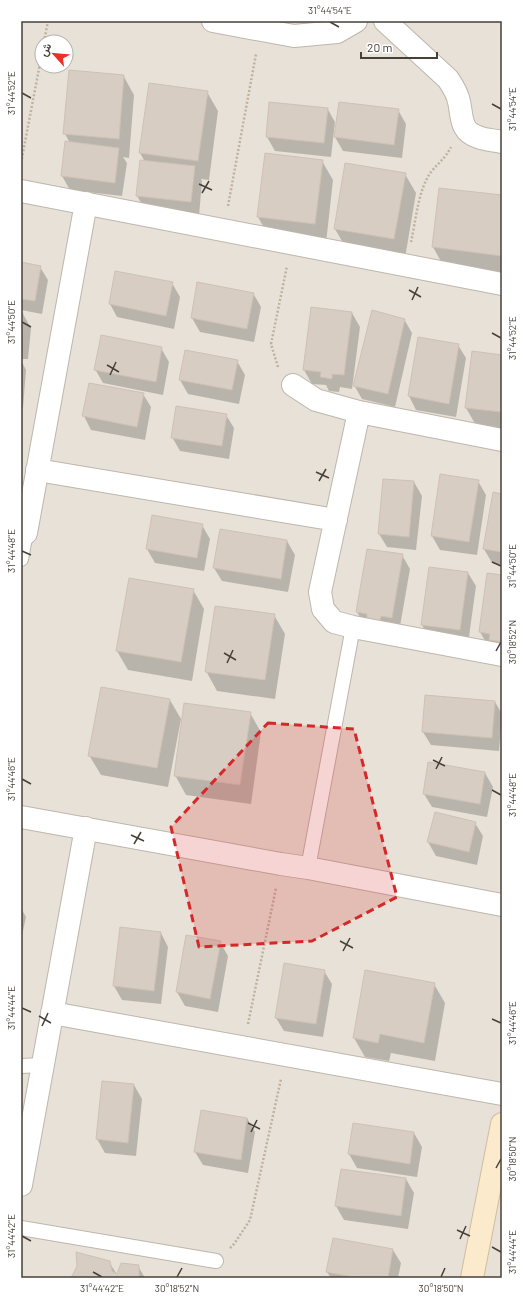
<svg xmlns="http://www.w3.org/2000/svg" width="523" height="1299" font-family="Barlow,Vazirmatn,sans-serif">
  <style>
    .residential { fill: #e7e1d8; fill-rule: evenodd }
    .shadow { fill: #0003 }
    .building { fill: #d8cdc3; stroke: #cfc1b3 }
    .lines { fill: none; stroke-linecap: round; stroke-linejoin: round }
    .lane-casing { stroke: #bfb6ac; stroke-width: 16 }
    .street-casing { stroke: #bfb6ac; stroke-width: 24 }
    .secondary-casing { stroke: #d0bd9c; stroke-width: 24 }
    .path { stroke: #c0b19f; stroke-width: 2.5; stroke-dasharray: 2 2; stroke-linecap: butt }
    .lane { stroke: #fff; stroke-width: 14 }
    .street { stroke: #fff; stroke-width: 22 }
    .secondary { stroke: #fbebcc; stroke-width: 22 }
    .marked { fill: #d62828; fill-opacity: 0.2; stroke: #d62828; stroke-width: 3; stroke-dasharray: 8 5; stroke-linejoin: round }
    .ticks { fill: none; stroke: #474038; stroke-width: 1.5 }
    .neatline { fill: none; stroke: #474038; stroke-width: 1.5 }
    .ticks-label { font-size: 10px; text-anchor: middle; fill: #474038 }
  </style>
  <rect width="100%" height="100%" fill="#f4f0ea"/>
  <!-- residential -->
  <path class="residential" d="M21,21H502V1278H21ZM42,42H66V66H42Z"/>
  <!-- shadow -->
  <path class="shadow" d="M123,75L134,95L129,158L123,157L127,163L122,196L70,190L62,176L70,143L65,134Z
    M207,92L218,111L209,180L201,179L202,181L199,216L145,209L137,196L145,162L140,153Z
    M270,103L327,108L335,122L331,157L275,151L267,137Z
    M398,110L406,124L402,158L343,151L335,137Z
    M266,154L322,161L333,180L326,243L269,237L258,217Z
    M405,174L416,193L405,258L346,248L335,229Z
    M440,189L502,196V274L444,267L433,247Z
    M21,263L40,267L48,280L42,314L21,310Z
    M172,283L180,297L174,329L117,317L110,304Z
    M253,293L261,307L254,342L200,332L192,318Z
    M312,308L352,313L360,327L352,389L340,387L339,392L329,391L326,385L312,384L304,370Z
    M21,314H23L31,328L28,359H21Z
    M404,319L412,333L395,407L362,399L354,385Z
    M419,338L458,345L466,358L456,417L416,410L409,396Z
    M161,348L169,362L163,395L103,383L95,369Z
    M502,356V430L477,427L466,408Z
    M21,360L26,370L23,408L21,407Z
    M237,361L245,375L239,404L188,394L180,380Z
    M143,394L151,407L145,440L91,430L84,416Z
    M226,415L234,428L229,459L180,451L172,437Z
    M478,481L486,495L477,555L440,550L432,536Z
    M414,482L422,496L416,550L387,547L379,534Z
    M502,495V565L492,563L484,549Z
    M202,525L210,539L204,571L155,563L147,549Z
    M287,541L295,555L288,592L222,581L214,568Z
    M402,555L410,569L399,632L365,626L357,612Z
    M468,573L476,586L468,644L430,639L422,625Z
    M502,576V654L488,646L480,632Z
    M193,590L204,609L192,681L128,670L117,651Z
    M274,615L285,634L275,699L217,691L206,671Z
    M170,700L181,719L168,787L101,775L89,755Z
    M495,702L502,714L499,751L431,745L423,732Z
    M250,713L261,732L251,804L186,795L175,775Z
    M485,773L493,787L487,817L432,807L424,794Z
    M475,823L483,836L477,865L436,856L428,842Z
    M21,908L26,917L21,940Z
    M161,933L168,947L161,1004L122,1000L114,986Z
    M220,942L228,956L218,1012L185,1006L177,992Z
    M324,971L332,984L323,1037L284,1031L276,1018Z
    M434,984L445,1003L435,1061L391,1053L389,1061L365,1057L354,1038Z
    M134,1085L142,1099L136,1156L105,1153L97,1139Z
    M247,1118L255,1132L248,1173L203,1165L195,1152Z
    M354,1124L414,1133L422,1147L417,1177L357,1168L349,1154Z
    M342,1170L406,1179L414,1193L408,1229L344,1220L336,1206Z
    M393,1250L401,1263L398,1278H331L327,1272Z
    M109,1262L118,1276L138,1266L145,1278H72Z"/>
  <!-- building -->
  <path class="building" d="M69,70L124,75L119,139L63,134Z
    M149,83L208,91L198,161L139,153Z
    M269,102L328,108L324,143L266,137Z
    M339,102L399,109L394,145L334,137Z
    M65,141L119,148L115,183L61,176Z
    M265,153L323,160L315,224L257,217Z
    M140,160L195,166L191,202L136,196Z
    M345,163L406,173L394,239L334,229Z
    M439,188L502,195V256L432,247Z
    M21,262L41,266L35,301L21,299Z
    M115,271L173,282L166,316L109,304Z
    M197,282L254,293L247,329L191,318Z
    M311,307L352,312L344,375L332,374V379L320,377L321,372L303,370Z
    M372,310L405,319L388,394L353,386Z
    M21,313H23L21,346Z
    M101,335L162,347L156,382L94,370Z
    M418,337L459,344L449,404L408,396Z
    M185,350L238,360L232,390L179,380Z
    M472,351L502,355V412L465,408Z
    M89,383L144,393L137,427L82,416Z
    M176,406L227,414L222,446L171,438Z
    M440,474L479,480L469,542L431,536Z
    M383,479L414,481L409,537L378,534Z
    M493,492L502,494V552L483,549Z
    M152,515L203,524L197,558L146,549Z
    M220,529L287,540L281,579L213,568Z
    M367,549L403,554L392,618L381,616L380,621L367,619V614L356,612Z
    M429,567L468,572L460,630L421,625Z
    M487,573L502,575V642L489,640L490,634L479,632Z
    M129,578L194,589L181,662L116,651Z
    M215,606L275,614L265,680L205,672Z
    M101,687L170,699L157,768L88,756Z
    M425,695L495,701L492,738L422,732Z
    M184,703L251,712L240,785L174,776Z
    M428,762L485,772L480,804L423,794Z
    M435,812L476,822L469,852L427,842Z
    M120,927L161,932L154,991L113,986Z
    M186,935L221,941L210,999L176,992Z
    M284,963L325,970L316,1024L275,1018Z
    M365,970L435,983L424,1043L380,1034L378,1043L353,1038Z
    M102,1081L134,1084L128,1143L96,1139Z
    M201,1110L247,1118L241,1160L194,1152Z
    M353,1123L414,1132L410,1164L348,1154Z
    M341,1169L406,1178L401,1216L335,1206Z
    M333,1238L393,1249L388,1278H358L326,1272Z
    M76,1252L110,1261L112,1271L117,1274L121,1263L139,1265V1276L140,1278H71L77,1266Z"/>
  <g class="lines">
    <!-- lane casing -->
    <g class="lane-casing">
      <path id="lane" d="M21,559L26,533
        M308,868L353,627
        M21,1066L43,1065
        M21,1228L216,1261"/>
    </g>
    <!-- street casing -->
    <g class="street-casing">
      <path id="street" d="M213,21L294,36L337,32L356,21
        M385,21L448,79C452,85 456,91 458,98C463,113 458,131 478,137C485,140 494,140 502,142
        M21,191L502,284
        M293,385L316,400L359,412L502,440
        M359,412L320,592L323,609L334,622L353,627L502,655
        M37,470L336,520
        M21,537L26,533L86,203
        M21,817L281,864L308,868L502,905
        M52,1013L502,1094
        M21,1185L86,828"/>
    </g>
    <!-- secondary casing -->
    <g class="secondary-casing">
      <path id="secondary" d="M472,1278L502,1124"/>
    </g>
    <!-- path -->
    <path class="path" d="M44,42L48,21
      M21,163L42,53
      M228,206L256,54
      M411,242C416,220 418,190 431,172C438,163 445,159 451,147
      M278,367L271,344L287,266
      M248,1024L276,888
      M230,1248L234,1244L250,1220L281,1079"/>
    <!-- lane -->
    <use href="#lane" class="lane"/>
    <!-- street -->
    <use href="#street" class="street"/>
    <!-- secondary -->
    <use href="#secondary" class="secondary"/>
  </g>
  <!-- marked area -->
  <path class="marked" d="M268,723L354,729L397,897L312,941L199,947L171,827Z"/>
  <!-- ticks -->
  <path class="ticks" d="M330,22L339,27M22,93L31,98M492,104L501,109M199,184L212,190M202,193L209,181M409,290L421,297M412,300L418,287M22,322L31,327M492,333L501,338M107,365L119,372M110,375L116,362M316,472L329,478M319,481L326,469M22,551L31,555M492,562L501,566M496,651L501,642M224,653L236,660M227,663L233,650M433,760L445,766M436,769L442,757M22,779L31,784M492,790L501,795M131,835L144,841M134,844L141,832M340,941L353,948M343,951L350,938M22,1008L31,1012M39,1016L51,1023M492,1019L501,1023M42,1026L48,1013M248,1123L260,1129M251,1132L257,1120M496,1168L501,1159M457,1230L470,1236M22,1236L31,1241M460,1239L466,1226M492,1247L501,1252M93,1272L102,1277M177,1277L182,1268M441,1277L445,1268"/>
  <!-- border -->
  <rect width="523" height="1299" fill="none" stroke="#ffffff" stroke-width="44"/>
  <!-- north arrow -->
  <g transform="translate(54 54) rotate(297)"><circle r="19" fill="#ffffff" stroke="#b5b3af"/>
  <path d="M0-3L7 15L0 10L-7 15Z" fill="#ec3228"/>
  <text y="-6" font-size="11" font-weight="bold" text-anchor="middle" fill="#474038">ش</text>
  </g>
  <!-- scale -->
  <path d="M361 52v6h76v-6" fill="none" stroke="#474038" stroke-width="2"/>
  <text x="367" y="52" font-size="12" fill="#474038" stroke="#ffffff" stroke-width="3" paint-order="stroke">20 m</text>
  <rect x="22" y="22" width="479" height="1255" class="neatline"/>
  <g class="ticks-label">
    <text x="330" y="14">31°44'54"E</text>
    <text transform="translate(11 93) rotate(-90)" y="4">31°44'52"E</text>
    <text transform="translate(512 109) rotate(-90)" y="4">31°44'54"E</text>
    <text transform="translate(11 322) rotate(-90)" y="4">31°44'50"E</text>
    <text transform="translate(512 338) rotate(-90)" y="4">31°44'52"E</text>
    <text transform="translate(11 551) rotate(-90)" y="4">31°44'48"E</text>
    <text transform="translate(512 566) rotate(-90)" y="4">31°44'50"E</text>
    <text transform="translate(512 642) rotate(-90)" y="4">30°18'52"N</text>
    <text transform="translate(11 779) rotate(-90)" y="4">31°44'46"E</text>
    <text transform="translate(512 795) rotate(-90)" y="4">31°44'48"E</text>
    <text transform="translate(11 1008) rotate(-90)" y="4">31°44'44"E</text>
    <text transform="translate(512 1023) rotate(-90)" y="4">31°44'46"E</text>
    <text transform="translate(512 1159) rotate(-90)" y="4">30°18'50"N</text>
    <text transform="translate(11 1236) rotate(-90)" y="4">31°44'42"E</text>
    <text transform="translate(512 1252) rotate(-90)" y="4">31°44'44"E</text>
    <text x="102" y="1292">31°44'42"E</text>
    <text x="177" y="1292">30°18'52"N</text>
    <text x="441" y="1292">30°18'50"N</text>
  </g>
</svg>
